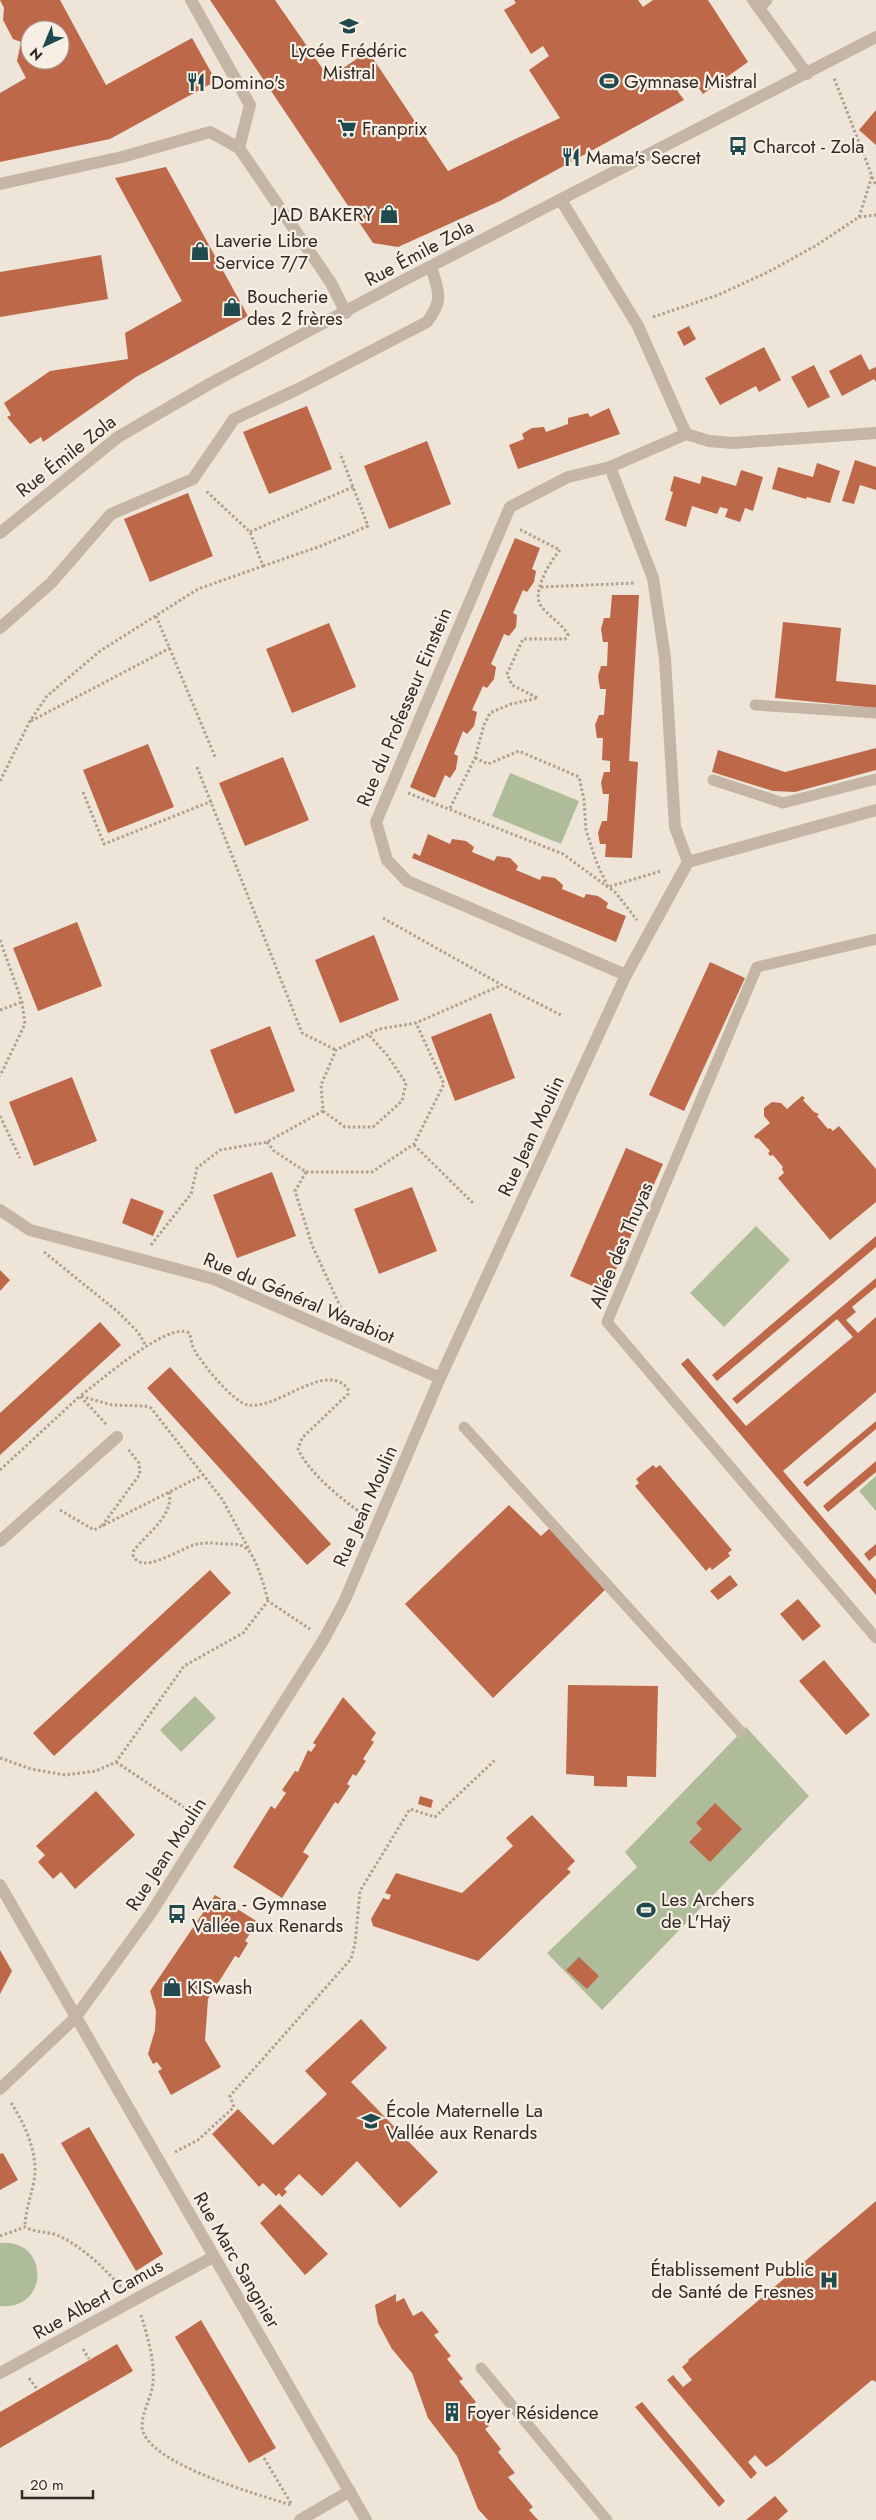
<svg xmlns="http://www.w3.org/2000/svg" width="876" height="2520" font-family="Jost,sans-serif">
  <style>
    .green { fill: #afbc9a }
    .building { fill: #bc6849; fill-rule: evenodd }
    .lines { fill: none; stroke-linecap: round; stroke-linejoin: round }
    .path { stroke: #b19f90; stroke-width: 3; stroke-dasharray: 2.5 2.5; stroke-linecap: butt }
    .service { stroke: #c5b5a5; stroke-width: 11 }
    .pedestrian { stroke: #c5b5a5; stroke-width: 12 }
    .minor { stroke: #c5b5a5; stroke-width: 12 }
    .labels { text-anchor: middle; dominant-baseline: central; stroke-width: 4.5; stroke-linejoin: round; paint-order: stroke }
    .poi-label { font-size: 19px; fill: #322a26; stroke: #f7efe4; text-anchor: start }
    .street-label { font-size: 19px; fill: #322a26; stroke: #f7efe4 }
  </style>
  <rect width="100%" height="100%" fill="#eee5d8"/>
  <!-- green -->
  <path class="green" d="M510,773L579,801L561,844L492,816Z
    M756,1226L790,1260L724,1327L690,1293Z
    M876,1476V1511L859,1491Z
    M195,1696L216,1718L181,1752L160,1730Z
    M746,1727L809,1796L602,2010L547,1953L637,1867L625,1852Z
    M0,2243C50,2238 50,2311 0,2306Z"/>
  <!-- building -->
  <path class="building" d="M0,0H60L106,85L192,38L216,81L110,139L0,162V93L26,78L17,61L21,42L13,39L3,20L4,8ZM30,30H60V60H30Z
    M210,0H275L329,78L368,51L448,171L560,118L529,70L549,56L543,46L531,54L504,10L516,3L514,0H638L643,7L653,0H708L748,62L703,94L690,76L674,86L684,100L500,201L398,247L373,243Z
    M876,110V145L859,130Z
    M166,167L248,316L136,377L43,442L41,437L30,444L7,417L11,415L4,403L50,371L128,359L125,333L182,301L115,178Z
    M101,255L108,299L0,317V272Z
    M689,326L696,339L684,346L677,332Z
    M764,347L781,380L759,392L756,386L720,405L705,378Z
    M861,354L869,370L876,367V382L874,379L842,396L829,371Z
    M814,365L830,397L808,408L791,377Z
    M307,406L332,469L269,494L243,432Z
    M609,408L620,434L518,469L509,445L524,439L522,434L532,428L544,427L546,432L568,424V418L588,413L590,417Z
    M427,441L451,504L389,529L364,466Z
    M855,460L876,467V490L860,485L854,504L842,501Z
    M817,463L840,471L830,503L807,497L806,499L772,489L778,467L813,477Z
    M741,470L763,477L753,511L745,508L740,522L725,517L728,509L720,507L717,514L692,506L686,527L665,520L673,492L670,491L674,476L700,484L702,476L736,486Z
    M188,493L213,556L150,582L124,519Z
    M515,538L540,548L532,569L536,571L534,582L527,592L523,590L513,613L517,615L516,627L509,636L504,634L491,664L496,667L494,679L487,688L483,686L472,710L477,712L474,726L467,734L463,731L454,754L458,756L456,769L450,778L445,775L435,798L410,787Z
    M612,595H639L629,761L638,762L632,858L605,857L606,844H600L598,833L602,821H607L609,794H603L601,783L604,772H610V761L602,760L603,738H597L595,725L599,715H604L606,689H600L598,676L601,666H607L608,642H603L601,629L604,618H610Z
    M783,622L841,628L836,681L876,685V708L775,698Z
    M329,623L356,687L292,713L266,649Z
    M148,744L174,807L108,833L83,770Z
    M876,748V770L795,792L773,791L712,772L718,750L785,772Z
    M283,757L309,820L245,846L219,783Z
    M428,834L450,844L452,839L466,841L474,847L472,852L494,861L497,856L510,858L518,866L516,870L540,880L542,876L555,878L563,885L562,889L584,898L586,894L598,896L608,903L606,908L626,916L616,942L412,858L414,853L420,856Z
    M77,922L102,986L38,1011L13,948Z
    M374,935L399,1000L340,1023L315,960Z
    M710,962L745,978L684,1111L649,1095Z
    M491,1013L515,1078L455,1101L431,1037Z
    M270,1026L295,1091L235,1114L210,1050Z
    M72,1077L97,1141L34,1166L9,1102Z
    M802,1096L805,1098L803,1100L814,1112L819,1114L817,1116L828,1129L830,1128L833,1131L839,1126L876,1169V1202L830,1240L778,1178L784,1173L782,1169L783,1167L773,1155L770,1156L768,1153L770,1151L758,1138L756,1139L754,1136L770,1123L764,1116V1108L772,1102L781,1103L787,1109Z
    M626,1148L663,1164L606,1292L570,1276Z
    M272,1172L296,1236L237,1258L213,1195Z
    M412,1187L437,1251L379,1274L354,1209Z
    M131,1198L164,1211L153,1236L122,1223Z
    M876,1236V1247L717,1381L712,1375Z
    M0,1270L10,1280L0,1291Z
    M876,1278V1287L852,1307L856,1312L846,1320L858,1333L876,1317V1392L783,1471L876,1580V1595L681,1364L688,1358L746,1426L853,1337L837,1319L737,1404L732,1399Z
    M100,1322L121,1345L0,1455V1413Z
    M170,1367L331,1544L307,1565L147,1388Z
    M876,1421V1429L807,1487L803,1482Z
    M876,1461V1472L828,1512L823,1506Z
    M653,1465L656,1468L660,1465L732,1550L728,1553L730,1556L712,1570L710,1567L706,1571L635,1486L639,1483L636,1479Z
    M509,1505L541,1536L550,1528L606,1589L493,1698L405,1604Z
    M876,1544V1555L869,1561L864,1554Z
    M210,1570L231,1593L54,1756L33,1733Z
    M730,1575L738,1585L718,1600L710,1591Z
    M798,1599L821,1626L803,1641L780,1614Z
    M824,1660L870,1715L846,1735L799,1681Z
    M568,1685L658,1686L656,1777L627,1776V1787L594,1786V1776L566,1774Z
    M343,1697L376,1733L371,1740L374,1742L363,1759L366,1761L356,1776L353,1774L347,1784L350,1786L338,1804L335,1802L303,1852L309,1856L282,1898L233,1867L271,1806L275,1809L286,1793L282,1790L295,1771L298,1772L308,1750L311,1752L316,1745L313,1743Z
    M96,1791L135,1835L75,1889L61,1872L53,1879L38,1862L45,1855L36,1846Z
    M420,1796L433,1800L431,1808L418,1804Z
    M715,1803L742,1829L710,1862L689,1842L702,1829L696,1823Z
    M532,1815L575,1861L567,1869L571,1872L478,1961L373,1926L371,1919L383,1898L389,1900L391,1895L385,1893L396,1873L462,1893L513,1846L506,1838Z
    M215,1895L258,1922L245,1941L248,1943L239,1958L235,1956L208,1999L205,2040L221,2067L171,2095L158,2071L162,2069L157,2062L153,2064L148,2054L155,2030L156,2011L150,1991Z
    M0,1950L12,1971L0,1994Z
    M579,1957L599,1976L587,1989L566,1970Z
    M361,2019L387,2048L351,2082L438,2172L400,2208L357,2161L322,2196L299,2174L284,2189L287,2192L282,2197L279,2193L276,2196L263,2183L259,2187L212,2134L238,2109L273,2145L327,2094L305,2071Z
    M89,2127L163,2254L136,2271L61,2143Z
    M3,2153L18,2180L0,2190V2154Z
    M876,2201V2382L872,2380L774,2462L766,2467L755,2455L748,2462L757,2473L751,2479L667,2380L673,2375L683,2387L692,2380L682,2367L689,2361L688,2360Z
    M280,2204L328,2254L305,2275L260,2223Z
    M396,2294V2302L404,2298L413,2316L422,2311L439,2332L434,2335L451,2356L447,2359L463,2379L459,2381L476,2402L472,2405L489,2426L485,2429L501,2449L498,2452L515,2473L508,2477L533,2507L529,2510L538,2520H488L478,2509L457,2456L428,2418L412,2373L392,2349L378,2323L375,2305Z
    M201,2320L276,2448L249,2463L175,2337Z
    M117,2344L133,2371L0,2448V2412Z
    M642,2402L725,2501L719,2507L635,2407Z
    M775,2496L788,2511L778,2520H746Z"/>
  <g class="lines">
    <!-- path -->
    <path class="path" d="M872,177L876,185
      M859,217L876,215
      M653,317L718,295L768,272L817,245L859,217L872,176L834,78
      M250,532L353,487
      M263,566L321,546L368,526L340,453
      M541,587L635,583
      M156,616L216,759
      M31,721L170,648
      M475,758L488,764L519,751L579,777L584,800L586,830L596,861L608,887L661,871
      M197,767L302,1033L336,1050
      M0,781L30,721L47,696L100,651L198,589L263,566L250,532L205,490
      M83,792L104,844L212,801
      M408,793L563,854L616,893L637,920
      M450,808L475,758L484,725L490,713L511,704L538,698L512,685L507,674L523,639H565L568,635C562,623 549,617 541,606C531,592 551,560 560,550L519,529
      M383,918L502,985L563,1016
      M0,940L22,1002L25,1024L0,1076
      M0,1010L22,1002
      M323,1111L345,1127H373L402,1101L406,1083L387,1055L368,1034
      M0,1116L20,1158
      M267,1142L274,1151L306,1172
      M414,1145L474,1204
      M306,1172H372L414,1144L444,1084L416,1023
      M306,1172L295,1191L312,1245L345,1317
      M151,1245L191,1194L197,1168L220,1150L267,1142L323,1111L321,1085L336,1050L379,1029L416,1023L502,985
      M44,1252L118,1312L138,1332L146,1346
      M106,1424L80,1396C98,1383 169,1320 189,1333C192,1339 191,1345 195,1351C203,1365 233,1402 248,1405C279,1410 325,1360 348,1389V1394L302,1438L298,1449C308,1472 342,1500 363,1514
      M0,1470L80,1396L112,1405L145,1406L151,1408L222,1499L250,1551
      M169,1492C175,1514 147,1534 134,1550L133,1555C141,1576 179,1549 194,1545C203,1542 214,1543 224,1544C234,1544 242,1543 249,1551C257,1561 265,1588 268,1601
      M60,1510L94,1530L203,1475
      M102,1526L140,1474L139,1463L128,1449
      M0,1758L31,1769L65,1775L96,1771L116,1762L184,1666L243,1633L268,1601L310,1629
      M116,1762L194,1814
      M11,2103C25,2124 39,2155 34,2181C31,2197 25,2211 25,2227
      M175,2152L198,2140L234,2107L230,2096L351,1959L355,1944L360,1891L410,1809L435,1817L496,1759
      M0,2236L25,2227C36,2233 48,2231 59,2236C83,2247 104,2268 122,2288
      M141,2315C147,2336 155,2360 153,2382C152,2397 142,2412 142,2426C143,2463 260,2495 291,2505
      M83,2349L89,2359
      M29,2378L37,2389
      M264,2458L292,2505"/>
    <!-- service -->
    <path class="service" d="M759,9L767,0
      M755,705L876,713
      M713,780L783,803L876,779
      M876,939L757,967L607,1322L876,1638
      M464,1427L741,1732
      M481,2368L607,2520"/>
    <!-- pedestrian -->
    <path class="pedestrian" d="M191,0L250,105L239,148"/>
    <!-- minor -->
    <path class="minor" d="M753,0L807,74
      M0,184L122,157L210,132L239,148L331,283L346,313
      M561,200L638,326L686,434
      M610,467L653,578L665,658L675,827L688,862
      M0,533L118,437L211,383L404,280L876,37
      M0,628L51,583L111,514L193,479L234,419L298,389L427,322C444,299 439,293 431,267
      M626,975L407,881L387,860L376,822L510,507L568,477L610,467L686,434L709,441L733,443L876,433
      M0,1210L30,1230L214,1279L440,1378
      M0,1541L117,1437
      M0,1885L366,2520
      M0,2089L75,2018L151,1913L324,1639L344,1602L440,1378L626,975L688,862L876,810
      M0,2373L213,2257
      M300,2520L350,2491"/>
  </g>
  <!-- icons -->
  <defs>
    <g id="school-bare" transform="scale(1.5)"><path d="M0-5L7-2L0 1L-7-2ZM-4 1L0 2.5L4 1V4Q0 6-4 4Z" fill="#1f4b4f" stroke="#f7efe4" stroke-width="2.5" paint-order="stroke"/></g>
    <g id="stadium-bare" transform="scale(1.5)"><path d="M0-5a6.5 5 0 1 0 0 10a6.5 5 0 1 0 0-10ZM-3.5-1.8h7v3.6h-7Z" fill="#1f4b4f" stroke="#f7efe4" stroke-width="2.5" paint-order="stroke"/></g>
    <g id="restaurant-bare" transform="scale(1.5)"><path d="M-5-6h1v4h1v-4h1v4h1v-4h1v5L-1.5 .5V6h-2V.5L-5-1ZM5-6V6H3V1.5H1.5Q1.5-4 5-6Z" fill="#1f4b4f" stroke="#f7efe4" stroke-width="2.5" paint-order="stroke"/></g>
    <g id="supermarket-bare" transform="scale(1.5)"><path d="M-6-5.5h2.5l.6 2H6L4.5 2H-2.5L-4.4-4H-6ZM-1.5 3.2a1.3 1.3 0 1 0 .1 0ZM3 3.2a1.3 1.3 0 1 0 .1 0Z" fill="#1f4b4f" stroke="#f7efe4" stroke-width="2.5" paint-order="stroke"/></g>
    <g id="bus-bare" transform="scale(1.5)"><path d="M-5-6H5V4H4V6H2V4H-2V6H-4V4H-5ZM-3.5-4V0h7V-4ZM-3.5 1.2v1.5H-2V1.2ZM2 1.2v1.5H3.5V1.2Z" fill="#1f4b4f" stroke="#f7efe4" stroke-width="2.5" paint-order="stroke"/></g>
    <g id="shop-bare" transform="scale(1.5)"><path d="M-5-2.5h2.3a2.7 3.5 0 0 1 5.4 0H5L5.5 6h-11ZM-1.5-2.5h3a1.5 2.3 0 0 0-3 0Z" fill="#1f4b4f" stroke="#f7efe4" stroke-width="2.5" paint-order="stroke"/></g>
    <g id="hospital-bare" transform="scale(1.5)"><path d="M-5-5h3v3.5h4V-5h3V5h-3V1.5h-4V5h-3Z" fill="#1f4b4f" stroke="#f7efe4" stroke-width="2.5" paint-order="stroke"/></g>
    <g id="building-bare" transform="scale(1.5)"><path d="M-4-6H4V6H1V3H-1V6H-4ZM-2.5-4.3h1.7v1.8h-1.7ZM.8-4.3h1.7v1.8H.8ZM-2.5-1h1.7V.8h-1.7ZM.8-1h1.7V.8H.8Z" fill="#1f4b4f" stroke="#f7efe4" stroke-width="2.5" paint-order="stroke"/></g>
  </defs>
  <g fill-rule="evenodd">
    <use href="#school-bare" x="349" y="26"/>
    <use href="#stadium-bare" x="609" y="81"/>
    <use href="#restaurant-bare" x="196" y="82"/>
    <use href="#supermarket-bare" x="347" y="128"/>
    <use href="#bus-bare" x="738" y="146"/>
    <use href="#restaurant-bare" x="571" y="157"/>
    <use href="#shop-bare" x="389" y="214"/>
    <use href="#shop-bare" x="200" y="251"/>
    <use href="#shop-bare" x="232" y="307"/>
    <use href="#stadium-bare" x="646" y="1910"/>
    <use href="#bus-bare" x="177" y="1914"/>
    <use href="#shop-bare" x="172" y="1987"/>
    <use href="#school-bare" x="371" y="2121"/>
    <use href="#hospital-bare" x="829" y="2280"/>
    <use href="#building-bare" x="452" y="2412"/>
  </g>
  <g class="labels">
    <!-- poi labels -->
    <g class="poi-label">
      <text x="349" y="50" text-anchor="middle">Lycée Frédéric<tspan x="349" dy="22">Mistral</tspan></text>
      <text x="624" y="81">Gymnase Mistral</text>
      <text x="211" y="82">Domino's</text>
      <text x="362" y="128">Franprix</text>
      <text x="753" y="146">Charcot - Zola</text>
      <text x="586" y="157">Mama's Secret</text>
      <text x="374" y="214" text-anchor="end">JAD BAKERY</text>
      <text x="215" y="240">Laverie Libre<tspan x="215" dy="22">Service 7/7</tspan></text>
      <text x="247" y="296">Boucherie<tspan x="247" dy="22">des 2 frères</tspan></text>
      <text x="661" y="1899">Les Archers<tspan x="661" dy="22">de L'Haÿ</tspan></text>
      <text x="192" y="1903">Avara - Gymnase<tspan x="192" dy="22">Vallée aux Renards</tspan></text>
      <text x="187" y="1987">KISwash</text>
      <text x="386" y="2110">École Maternelle La<tspan x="386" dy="22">Vallée aux Renards</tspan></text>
      <text x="814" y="2269" text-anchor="end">Établissement Public<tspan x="814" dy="22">de Santé de Fresnes</tspan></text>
      <text x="467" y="2412">Foyer Résidence</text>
    </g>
    <!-- street labels -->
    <g class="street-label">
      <text transform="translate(419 253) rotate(-28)">Rue Émile Zola</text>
      <text transform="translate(66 456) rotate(-38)">Rue Émile Zola</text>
      <text transform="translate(404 707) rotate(-67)">Rue du Professeur Einstein</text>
      <text transform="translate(531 1136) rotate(-65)">Rue Jean Moulin</text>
      <text transform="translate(621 1245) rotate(-67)">Allée des Thuyas</text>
      <text transform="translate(299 1298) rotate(23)">Rue du Général Warabiot</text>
      <text transform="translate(365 1506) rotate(-66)">Rue Jean Moulin</text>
      <text transform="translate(166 1854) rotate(-57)">Rue Jean Moulin</text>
      <text transform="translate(237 2260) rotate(60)">Rue Marc Sangnier</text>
      <text transform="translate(98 2299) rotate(-29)">Rue Albert Camus</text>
    </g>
  </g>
  <!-- north arrow -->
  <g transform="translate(45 45) rotate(224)"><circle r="24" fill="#f7efe4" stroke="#a8a098"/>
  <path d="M0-4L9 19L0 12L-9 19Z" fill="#1f4b4f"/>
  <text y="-8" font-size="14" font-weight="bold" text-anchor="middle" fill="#322a26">N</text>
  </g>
  <!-- scale -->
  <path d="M22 2490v8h71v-8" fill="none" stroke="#322a26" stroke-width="2.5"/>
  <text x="30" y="2490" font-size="15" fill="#322a26" stroke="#f7efe4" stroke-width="4" paint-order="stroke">20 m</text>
</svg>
